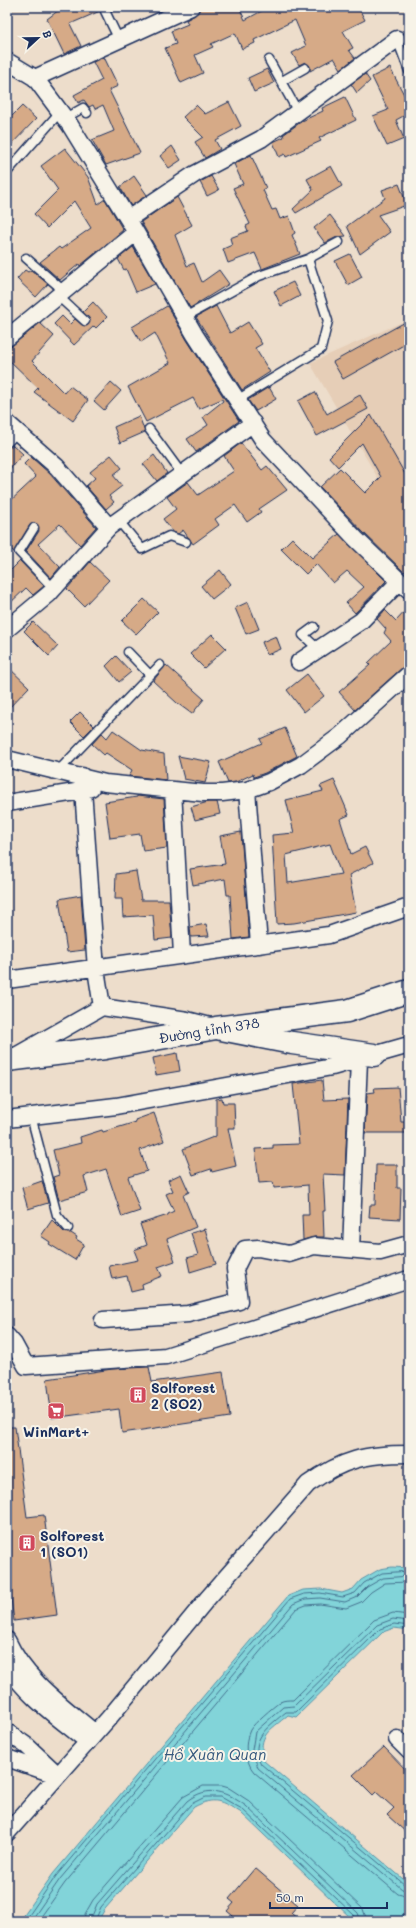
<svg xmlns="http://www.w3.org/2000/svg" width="416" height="1928" font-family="Mali,sans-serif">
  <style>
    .built { fill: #e6ceb7 }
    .water { fill: #82d4d9; stroke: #5992a8 }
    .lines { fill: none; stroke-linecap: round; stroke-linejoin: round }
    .shore { stroke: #44718f; stroke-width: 1 }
    .building { fill: #d6aa87; stroke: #1b2f5e; fill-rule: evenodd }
    .service-casing { stroke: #1b2f5e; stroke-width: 11 }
    .minor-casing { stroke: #1b2f5e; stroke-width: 19 }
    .secondary-casing { stroke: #1b2f5e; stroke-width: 25 }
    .primary-casing { stroke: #1b2f5e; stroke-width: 25 }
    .service { stroke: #f7f3e8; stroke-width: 8 }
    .minor { stroke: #f7f3e8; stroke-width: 16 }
    .secondary { stroke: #f7f3e8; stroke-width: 22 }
    .primary { stroke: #f7f3e8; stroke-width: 22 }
    .labels { text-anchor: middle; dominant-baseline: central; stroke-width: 4; stroke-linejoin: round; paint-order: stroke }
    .street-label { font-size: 14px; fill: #1b2f5e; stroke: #f7f3e8 }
    .poi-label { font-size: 14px; font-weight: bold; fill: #1b2f5e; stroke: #f7f3e8; text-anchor: start }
    .water-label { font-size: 15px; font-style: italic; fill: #35587d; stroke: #f7f3e8 }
  </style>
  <rect width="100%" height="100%" fill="#edddcb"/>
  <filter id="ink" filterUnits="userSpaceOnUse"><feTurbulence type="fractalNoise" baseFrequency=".025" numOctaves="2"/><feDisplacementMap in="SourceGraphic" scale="8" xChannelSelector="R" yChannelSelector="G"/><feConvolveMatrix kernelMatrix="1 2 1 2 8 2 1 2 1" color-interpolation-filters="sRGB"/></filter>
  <g filter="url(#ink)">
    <!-- built -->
    <path class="built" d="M409,319V526L382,485L310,363Z"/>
    <!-- water -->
    <path class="water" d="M392,1567L409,1568V1630L394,1628L383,1632L296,1717L288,1715C270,1731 257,1734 264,1761L409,1884V1921H354L240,1812C221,1801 215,1796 194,1807L105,1909L98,1921H20L53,1874L288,1596L303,1590L321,1589L342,1593L353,1589L361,1580L380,1569Z"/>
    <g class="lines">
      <!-- shore -->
      <path class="shore" d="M409,1615L393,1613L374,1620L293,1700C288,1700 284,1700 280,1702C273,1707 254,1723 250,1730C244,1742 245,1762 254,1772L398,1894L409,1897
        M409,1621L393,1619L377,1625L294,1706L283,1707L255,1732L252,1750L258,1768L402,1889L409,1891
        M409,1626L394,1624L380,1629L296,1712H286C269,1726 248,1739 261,1764L405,1885L409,1886
        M25,1921L56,1876L290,1599L304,1594L320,1593L343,1597L355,1593L364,1583L382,1573L409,1571
        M31,1921L60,1879L293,1604L305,1599L320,1598L345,1602L357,1597L367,1587L383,1578L409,1576
        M38,1921L65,1883L296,1609L306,1605L320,1604L346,1608L361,1602L371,1592L385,1583L409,1582
        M84,1921L85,1914L93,1900L183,1797L203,1786H222L229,1788L249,1801L363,1909L367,1921
        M90,1921L97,1904L187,1801C209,1784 226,1792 246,1806L358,1913L361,1921
        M95,1921L101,1907L191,1804L205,1797H221L242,1809L355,1916L356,1921"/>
    </g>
    <!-- building -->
    <path class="building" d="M63,7H101L100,11L70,24L81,46L64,54L47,19Z
      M204,7H239L245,20L269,7H358L365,20L343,31L353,48L349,50L355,58L341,69L334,58L310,71V66L305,62L299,65L292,53L306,46L295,20L254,40L255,43L242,49L235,33L211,44L213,47L195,55L203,73L181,83L165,48L176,44L171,31L188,24L186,20L195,15L200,8Z
      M104,57L118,86L109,90L140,153L106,165L92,140L114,131L103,105L95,109L93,105L89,107L84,100L78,103L74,95L102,80L93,62Z
      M390,68L409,104V113L396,120L404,139L387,146L373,116L388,110L372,77Z
      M267,69L274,83L254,92L248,78Z
      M365,74L370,81L357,93L351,84Z
      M345,97L356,120L319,138L321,141L286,157L285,154L279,157L273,142L284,137L283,135L302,121L323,111L322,108Z
      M229,102L241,126L215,140L220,149L205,158L195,142L203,137L183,117L196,105L205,114Z
      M22,106L36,119L7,149V121Z
      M172,146L181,160L169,168L160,156Z
      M65,148L88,177L98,204L105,199L123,230L80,266L79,264L60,280L40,262L59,247L61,249L91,228L74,201L47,228L34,214L58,190L41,166Z
      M251,155L266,188L263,190L272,210L276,209L280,219L289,216L295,233L292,235L300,254L262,269L255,253L228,263L223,249L232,245L230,238L248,231L246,226L250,224L233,188L243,184L234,164Z
      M331,166L342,186L296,213L293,209L313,190L307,179Z
      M134,176L147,195L131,206L120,187Z
      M211,176L219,190L207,196L200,182Z
      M399,184L407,205L378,215L390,232L360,254L347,226L385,198L382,190Z
      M177,197L192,225L175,235L187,266L194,263L202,282L219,270L229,284L190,308L141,222Z
      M330,215L346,236L337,237L325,243L314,228Z
      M133,247L155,284L136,292L126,269L124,270L118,259Z
      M350,254L362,277L348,285L335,261Z
      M25,270L28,272L31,270L48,284L36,297L17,279Z
      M293,282L300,296L281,306L274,291Z
      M93,302L107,317L96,328L94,326L74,345L54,324L62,316L70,324L75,319L82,325L87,326L90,320L83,312Z
      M167,306L187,340L239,421L196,452L187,439L208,425L203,417L223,401L222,399L199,409L193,398L146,422L128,387L170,363L155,333L141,342L132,327Z
      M216,306L230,333L248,322L262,344L255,348L270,372L242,390L196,317Z
      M409,320V342L343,379L333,362Z
      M40,323L54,336L32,361L64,393L70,386L88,400L73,421L34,392L38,388L7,358V347L13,345Z
      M111,382L121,391L104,410L94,401Z
      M269,387L276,399L256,411L248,400Z
      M315,392L327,414L360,395L368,409L317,436L298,401Z
      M371,415L409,481V568L404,572L363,532L320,487L340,468L365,493L381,477L362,443L338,467L329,457Z
      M139,416L145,432L120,443L114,427Z
      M241,443L262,470L267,466L287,490L259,509L261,512L247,522L235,505L215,519L219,525L193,544L183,530L178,534L173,532L163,519L176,509L167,497L188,482L198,495L234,471L224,456Z
      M13,445L23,454L7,472V448Z
      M111,455L122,468L113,475L122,486L109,496L114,502L106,509L86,486L95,478L90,472Z
      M154,455L167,473L157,481L143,464Z
      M31,457L50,474L96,527L80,545L60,524L38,544L60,567L51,578L26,551L39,531L37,524L34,523L30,525L14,552L7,545V504L36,477L24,464Z
      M339,534L386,581L355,613L346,603L364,587L347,571L333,583L316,564L306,574L281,549L292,538L312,558Z
      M20,561L44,586L33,595L26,588L7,606V574Z
      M90,562L109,580L84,606L67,589Z
      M220,570L231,584L212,599L201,586Z
      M144,599L158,612L136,634L122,621Z
      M248,602L259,629L246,634L235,608Z
      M409,607V665L403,667L355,710L339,692L370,665L368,663L391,641L384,633L386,629L377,619L385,610L396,621Z
      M33,622L58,646L49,656L24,631Z
      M212,634L226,648L204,668L190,654Z
      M276,636L281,649L267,655L262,642Z
      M116,656L131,672L119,682L106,666Z
      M166,665L204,699L192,714L177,703L153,681Z
      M7,666L29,687L7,710Z
      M307,674L324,696L304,712L287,690Z
      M80,712L94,726L84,736L70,722Z
      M285,728L297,756L265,773L254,777L253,774L236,782L228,783L219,762L262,743L260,739Z
      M113,730L142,750L164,754L166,780L129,776L132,770L106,753L104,755L92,744L102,733L107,738Z
      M178,756L211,762L205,783L184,779Z
      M334,780L349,815L340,819L351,854L365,847L373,863L349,875L356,912L294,923L277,924L272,835L294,833L286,800L323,791L320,786ZM330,844L341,874L288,883L286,855Z
      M137,796L164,799L167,848L143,851L140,834L110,838L105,802L137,797Z
      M208,802H217L220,814L195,820L191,807Z
      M241,832L249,937L233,939L230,895H227L225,879L193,885L190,869L225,864L220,836Z
      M136,871L141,900H169L172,938L155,940L153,915L123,917L122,899H115L116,874Z
      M81,895L85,950L67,952L59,899Z
      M206,924L209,936L191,937L190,927Z
      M177,1053L180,1071L156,1075L153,1058Z
      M322,1080L324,1100L348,1099L345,1175L323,1174L325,1211H323L324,1237H315L303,1240L302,1215H309L308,1185L274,1188L273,1182L259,1183L255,1149L273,1148V1145L299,1144L293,1084Z
      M398,1087L401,1122H408V1133H365L367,1093L375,1092L374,1088Z
      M222,1098L223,1103H234L235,1128H228L236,1166L212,1172L211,1169L193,1175L183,1149L216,1136V1099Z
      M154,1113L164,1141L140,1150L147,1171L128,1177L140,1211L122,1217L106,1169L84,1176L88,1192L59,1200L53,1177L59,1175L53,1150L81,1143L80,1137L102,1130L103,1132L136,1122L135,1120Z
      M376,1165H397V1188H401L400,1219L369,1217L370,1205H375Z
      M181,1174L189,1192L183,1195L196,1227L167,1239L175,1261L158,1267L162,1276L142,1284L143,1289L131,1292L127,1276L112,1279L109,1266L138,1260L134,1250L147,1245L140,1224L168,1215V1214L174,1211L166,1194L173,1191L168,1180Z
      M42,1181L48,1203L28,1209L22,1188Z
      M52,1220L64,1232L71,1233L77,1237L76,1239L84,1244L75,1260L49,1244L50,1242L41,1236Z
      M205,1229L216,1264L190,1272L187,1258L198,1255L191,1233Z
      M149,1367L152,1382L223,1372L230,1417L122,1433L119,1409L52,1418L47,1379L112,1369Z
      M7,1427H15L27,1517L44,1515L57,1615L14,1621L7,1569Z
      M384,1747L409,1773V1835L387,1815L394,1808L376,1792L373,1795L353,1775Z
      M255,1868L298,1905L291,1913L300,1921H239L227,1911L234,1903L229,1899Z"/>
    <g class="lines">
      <!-- service casing -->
      <g class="service-casing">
        <path id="service" d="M109,7L105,11L119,40
          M397,39L409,71
          M269,60L298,112
          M282,81L305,68
          M65,118L83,108L87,113
          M7,172L60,112
          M26,258L64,291
          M58,296L85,321
          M185,317L259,276L308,259
          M237,400L321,349L328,321L308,259L339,242
          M149,429L182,474
          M7,443L17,432
          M118,520L142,549L169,536L186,542
          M34,528L19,552L54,589
          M314,627L303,635L318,649
          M128,652L150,675
          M58,771L160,665
          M31,1116L57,1215L68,1228"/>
      </g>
      <!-- minor casing -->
      <g class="minor-casing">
        <path id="minor" d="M7,61L35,78L70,125L128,219L195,335L263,440L356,539L409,590
          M35,78L191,7
          M128,219L195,174L261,139L397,39
          M7,338L135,233
          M7,423L57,467L109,527L253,423
          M7,629L49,594L109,527
          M299,662L361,621L400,581
          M7,759L105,783L203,793H222L247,790L269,782L301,765L340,736L409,674
          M82,776L96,969L102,1007
          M173,790L182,955
          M247,790L259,945
          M7,803L82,791L91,788
          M7,980L329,935L409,907
          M14,1057L102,1007L187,1020L214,1027
          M7,1119L116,1106L332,1067L409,1045
          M351,1249L359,1060
          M103,1320L188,1314L239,1301L235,1269L245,1249L258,1248L289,1254L314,1246L380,1252L409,1244
          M7,1336L14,1344L26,1366L166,1356L409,1279
          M7,1640C25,1680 63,1706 95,1733
          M7,1665C27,1697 59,1718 88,1742
          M7,1732L27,1746L58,1775
          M397,1739L409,1751
          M7,1758L53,1774
          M7,1833L109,1718L207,1599L308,1484C343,1459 366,1454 409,1454"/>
      </g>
      <!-- secondary casing -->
      <g class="secondary-casing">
        <path id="secondary" d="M221,1029L292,1043L374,1055"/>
      </g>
      <!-- primary casing -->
      <g class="primary-casing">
        <path id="primary" d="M7,1060L105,1048L216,1028L347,1011L409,991"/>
      </g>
      <!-- service -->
      <use href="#service" class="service"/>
      <!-- minor -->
      <use href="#minor" class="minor"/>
      <!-- secondary -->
      <use href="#secondary" class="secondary"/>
      <!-- primary -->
      <use href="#primary" class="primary"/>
    </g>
  </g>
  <!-- icons -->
  <defs>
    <g id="building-square" transform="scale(0.9)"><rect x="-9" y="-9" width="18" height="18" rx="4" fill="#d1495b" stroke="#f7f3e8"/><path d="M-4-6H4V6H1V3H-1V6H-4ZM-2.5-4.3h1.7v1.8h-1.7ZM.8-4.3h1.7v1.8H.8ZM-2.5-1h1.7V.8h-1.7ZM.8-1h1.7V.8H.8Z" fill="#fff"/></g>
    <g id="supermarket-square" transform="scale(0.9)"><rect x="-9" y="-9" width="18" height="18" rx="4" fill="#d1495b" stroke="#f7f3e8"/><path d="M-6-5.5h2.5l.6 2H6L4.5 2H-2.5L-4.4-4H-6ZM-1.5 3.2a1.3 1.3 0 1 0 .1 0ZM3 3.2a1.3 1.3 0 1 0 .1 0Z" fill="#fff"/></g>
  </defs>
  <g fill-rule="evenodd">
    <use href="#building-square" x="138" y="1395"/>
    <use href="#supermarket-square" x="56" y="1411"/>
    <use href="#building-square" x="27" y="1543"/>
  </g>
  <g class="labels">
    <!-- street labels -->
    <g class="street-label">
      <text transform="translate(209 1030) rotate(-9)">Đường tỉnh 378</text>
    </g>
    <!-- poi labels -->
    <g class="poi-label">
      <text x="151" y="1387">Solforest<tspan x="151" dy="16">2 (SO2)</tspan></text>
      <text x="56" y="1431" text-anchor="middle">WinMart+</text>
      <text x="40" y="1535">Solforest<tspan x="40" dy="16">1 (SO1)</tspan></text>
    </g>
    <!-- water labels -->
    <g class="water-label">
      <text x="215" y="1754">Hồ Xuân Quan</text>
    </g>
  </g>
  <!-- margin -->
  <rect width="416" height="1928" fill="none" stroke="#f7f3e8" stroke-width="24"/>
  <rect x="12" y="12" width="392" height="1904" fill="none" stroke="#1b2f5e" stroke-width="1.5" filter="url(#ink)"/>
  <!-- north arrow -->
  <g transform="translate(38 38) rotate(68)" stroke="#f7f3e8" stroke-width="3" paint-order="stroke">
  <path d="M0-3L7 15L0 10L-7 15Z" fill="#1b2f5e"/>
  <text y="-6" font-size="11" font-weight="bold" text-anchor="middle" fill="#1b2f5e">B</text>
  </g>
  <!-- scale -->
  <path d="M270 1902v6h117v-6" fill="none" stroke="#1b2f5e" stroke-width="2"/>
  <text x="276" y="1902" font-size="12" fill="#1b2f5e" stroke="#f7f3e8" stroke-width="3" paint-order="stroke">50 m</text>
</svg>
